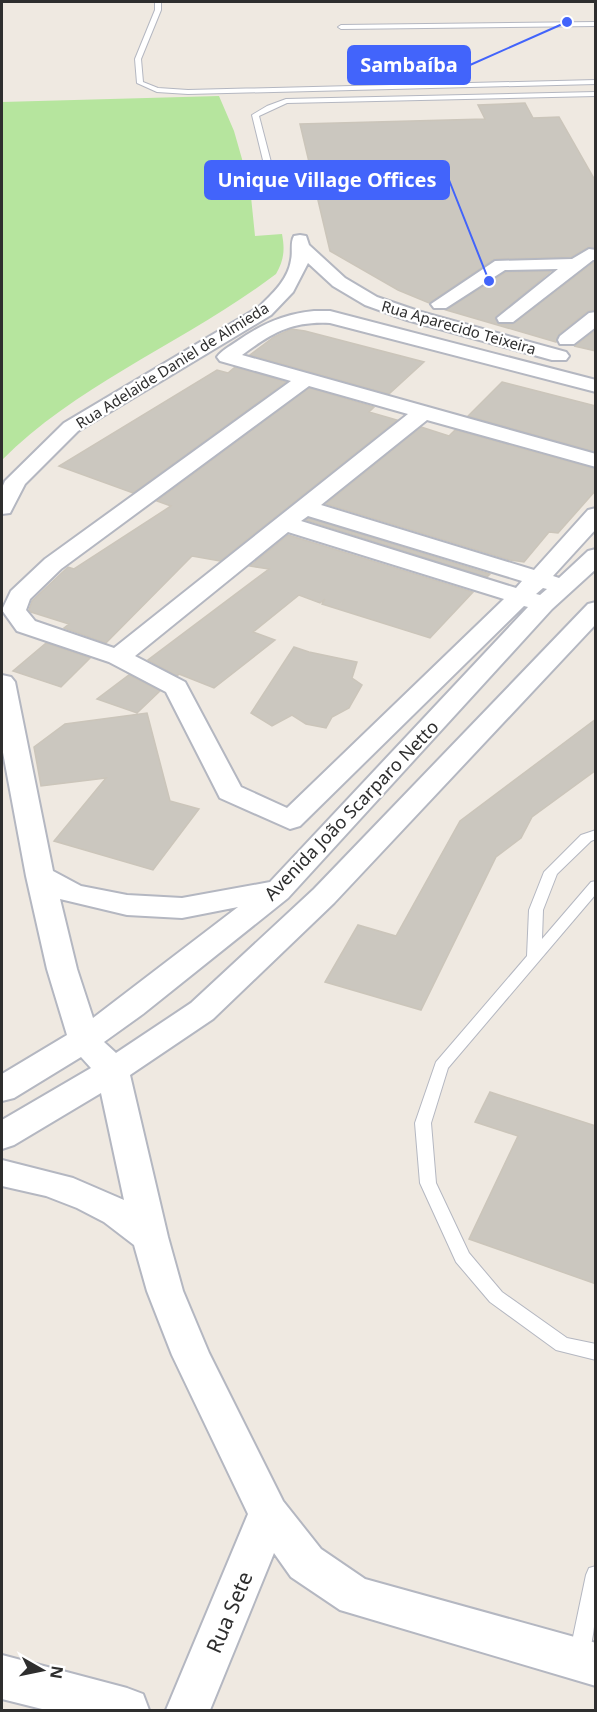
<svg xmlns="http://www.w3.org/2000/svg" width="597" height="1712" font-family="'Noto Sans',sans-serif">
  <style>
    .green { fill: #b6e59e }
    .building { fill: #cbc7bf; stroke: #cbc5ba; stroke-width: 1.5 }
    .lines { fill: none; stroke-linecap: round; stroke-linejoin: round }
    .service-casing { stroke: #b4b7c1; stroke-width: 2 }
    .minor-casing { stroke: #b4b7c1; stroke-width: 4 }
    .service { fill: #fff; fill-rule: evenodd }
    .minor { fill: #fff; fill-rule: evenodd }
    .labels { text-anchor: middle; dominant-baseline: central; stroke-width: 4.5; stroke-linejoin: round; paint-order: stroke }
    .far-street-label { font-size: 15px; fill: #2e2e2e; stroke: #fff }
    .street-label { font-size: 18px; fill: #2e2e2e; stroke: #fff }
    .near-street-label { font-size: 21px; fill: #2e2e2e; stroke: #fff }
    .leader { fill: none; stroke: #4264fb; stroke-width: 2 }
    .callout-dot { fill: #4264fb; stroke: #fff; stroke-width: 2 }
    .callout { fill: #4264fb; stroke: #4264fb; stroke-width: 2 }
    .callout-label { font-size: 20px; text-anchor: middle; font-weight: bold; fill: #fff }
  </style>
  <rect width="100%" height="100%" fill="#efe9e1"/>
  <!-- green -->
  <path class="green" d="M219,96L234,131L250,187L255,236L282,234C285,250 284,260 276,274C188,341 80,382 2,460V102Z"/>
  <!-- building -->
  <path class="building" d="M525,103L533,118L559,117L596,182V248L588,247L571,257L494,259L429,303L398,290L330,251L300,124L485,119L478,105Z
    M594,262L596,310L588,311L559,334L556,342L446,310L506,272L551,271L495,318L499,324H513Z
    M291,329L305,331L424,362L389,394L250,355L274,337Z
    M596,330V351L574,346H575Z
    M235,367L286,382L133,493L59,466L217,370L228,373Z
    M502,382L596,406V452L468,416Z
    M309,388L374,407L369,412L397,420L220,561L192,556L106,643L64,628L69,624L31,612L29,610L32,601L68,567L74,569L171,506L157,501Z
    M421,427L449,436L455,430L596,469V490L558,533L549,532L524,562L510,560L326,504Z
    M308,518L490,574L487,577L306,520Z
    M288,535L473,592L430,638L322,604L325,599L320,603L299,595L253,632L275,640L214,688L179,674L177,676L148,660L269,569L250,566Z
    M46,643L90,658L61,687L13,671Z
    M294,647L309,652L357,662L352,678L362,685L349,708L332,717L326,728L306,724L292,715L272,726L251,713Z
    M129,675L160,691L137,713L97,699Z
    M147,713L170,801L199,809L153,870L54,841L106,778L41,786L34,747L65,724Z
    M596,719V770L532,817L521,838L496,857L421,1010L325,982L358,925L396,936L460,821Z
    M490,1092L596,1126V1284L469,1239L518,1136L475,1122Z"/>
  <g class="lines">
    <!-- service casing -->
    <g class="service-casing">
      <path id="service" d="M155,2H161V10L141,59L143,82L158,88L188,90L596,80V84L188,94L157,92L137,83L135,59L155,10Z
        M596,22V26L341,29L338,27L341,25Z
        M596,92V96L287,103L259,116L279,193L275,195L271,193L252,115L267,106L286,99Z
        M596,830V839L591,841L557,874L543,910L542,939L591,882L596,881V894L448,1068L431,1123L436,1183L469,1253L502,1292L567,1338L596,1344V1360L556,1350L490,1302L456,1262L420,1183L415,1123L436,1062L527,956L529,910L544,872L581,835Z
        M596,1566C596,1598 597,1633 586,1663L579,1666L572,1663L569,1656L586,1575L589,1568Z"/>
    </g>
    <!-- minor casing -->
    <g class="minor-casing">
      <path id="minor" d="M300,235L306,236L309,245L345,278L377,297L421,312L566,352L569,356L566,360H552L407,320L365,305L333,286L308,263L293,292L271,315L78,431L25,484L10,513L2,514V488L5,481L64,423L259,307C272,294 288,280 291,260C293,252 290,243 294,236Z
        M589,249L596,250V260H593L513,322H499L497,318L558,269L505,270L446,308H434L431,304L495,261L572,259Z
        M314,311H330L596,380V392L330,323C291,321 272,333 242,355L596,454V467L427,420L321,505L534,570L588,510L596,508V529L553,576L559,578L588,551L596,549V569L552,609L288,898L143,1014L104,1042L116,1053L191,1003L314,889L588,604L596,602V624L334,903L213,1019L130,1075L168,1237L183,1291L209,1353L283,1501L321,1549L365,1579L596,1643V1686L340,1610L291,1577L274,1553L210,1710H166L248,1514L172,1355L147,1291L134,1245L104,1222L77,1208L46,1196L2,1186V1160L73,1178L124,1200L101,1093L14,1145L2,1149V1120L91,1068L81,1057L14,1098L2,1101V1074L67,1035L47,969L26,876L2,747V675L11,677L15,682L53,871L81,886L127,895L182,898L270,882L528,607L524,606L300,826L290,829L220,798L166,692L109,662L17,631L2,610L11,591L45,559L291,381L220,361L217,357C222,350 229,347 236,342C260,325 283,314 314,311ZM309,386L408,414L114,648L35,621L26,610L30,599L61,569ZM308,516L522,581L516,588L301,521ZM288,532L504,599L287,808L241,787L185,682L135,656ZM543,588L547,589L540,595L536,594ZM60,899L127,915L182,918L238,907L93,1018L77,969Z
        M596,312V327L574,344H560L558,340L560,336L589,313Z
        M2,1655L127,1688L143,1694L149,1710H46L2,1699Z"/>
    </g>
    <!-- service -->
    <use href="#service" class="service"/>
    <!-- minor -->
    <use href="#minor" class="minor"/>
  </g>
  <g class="labels">
    <!-- far-street labels -->
    <g class="far-street-label">
      <text transform="translate(459 327) rotate(16)">Rua Aparecido Teixeira</text>
      <text transform="translate(172 365) rotate(-32)">Rua Adelaide Daniel de Almieda</text>
    </g>
    <!-- street labels -->
    <g class="street-label">
      <text transform="translate(351 810) rotate(-46)">Avenida João Scarparo Netto</text>
    </g>
    <!-- near-street labels -->
    <g class="near-street-label">
      <text transform="translate(229 1612) rotate(-67)">Rua Sete</text>
    </g>
  </g>
  <!-- callouts -->
  <path class="leader" d="M567 22L470 65M489 281L449 180"/>
  <g class="callout-dot">
    <circle cx="567" cy="22" r="6"/>
    <circle cx="489" cy="281" r="6"/>
  </g>
  <g class="callout">
    <rect x="348" y="46" width="122" height="38" rx="6"/>
    <rect x="205" y="161" width="244" height="38" rx="6"/>
  </g>
  <g class="callout-label">
    <text x="409" y="72">Sambaíba</text>
    <text x="327" y="187">Unique Village Offices</text>
  </g>
  <!-- border -->
  <rect width="597" height="1712" fill="none" stroke="#2e2e2e" stroke-width="6"/>
  <!-- north arrow -->
  <g transform="translate(42 1670) rotate(99)" stroke="#ffffff" stroke-width="4.5" paint-order="stroke">
  <path d="M0-4.5L10 22L0 15L-10 22Z" fill="#2e2e2e"/>
  <text y="-9" font-size="16" font-weight="bold" text-anchor="middle" fill="#2e2e2e">N</text>
  </g>
</svg>
